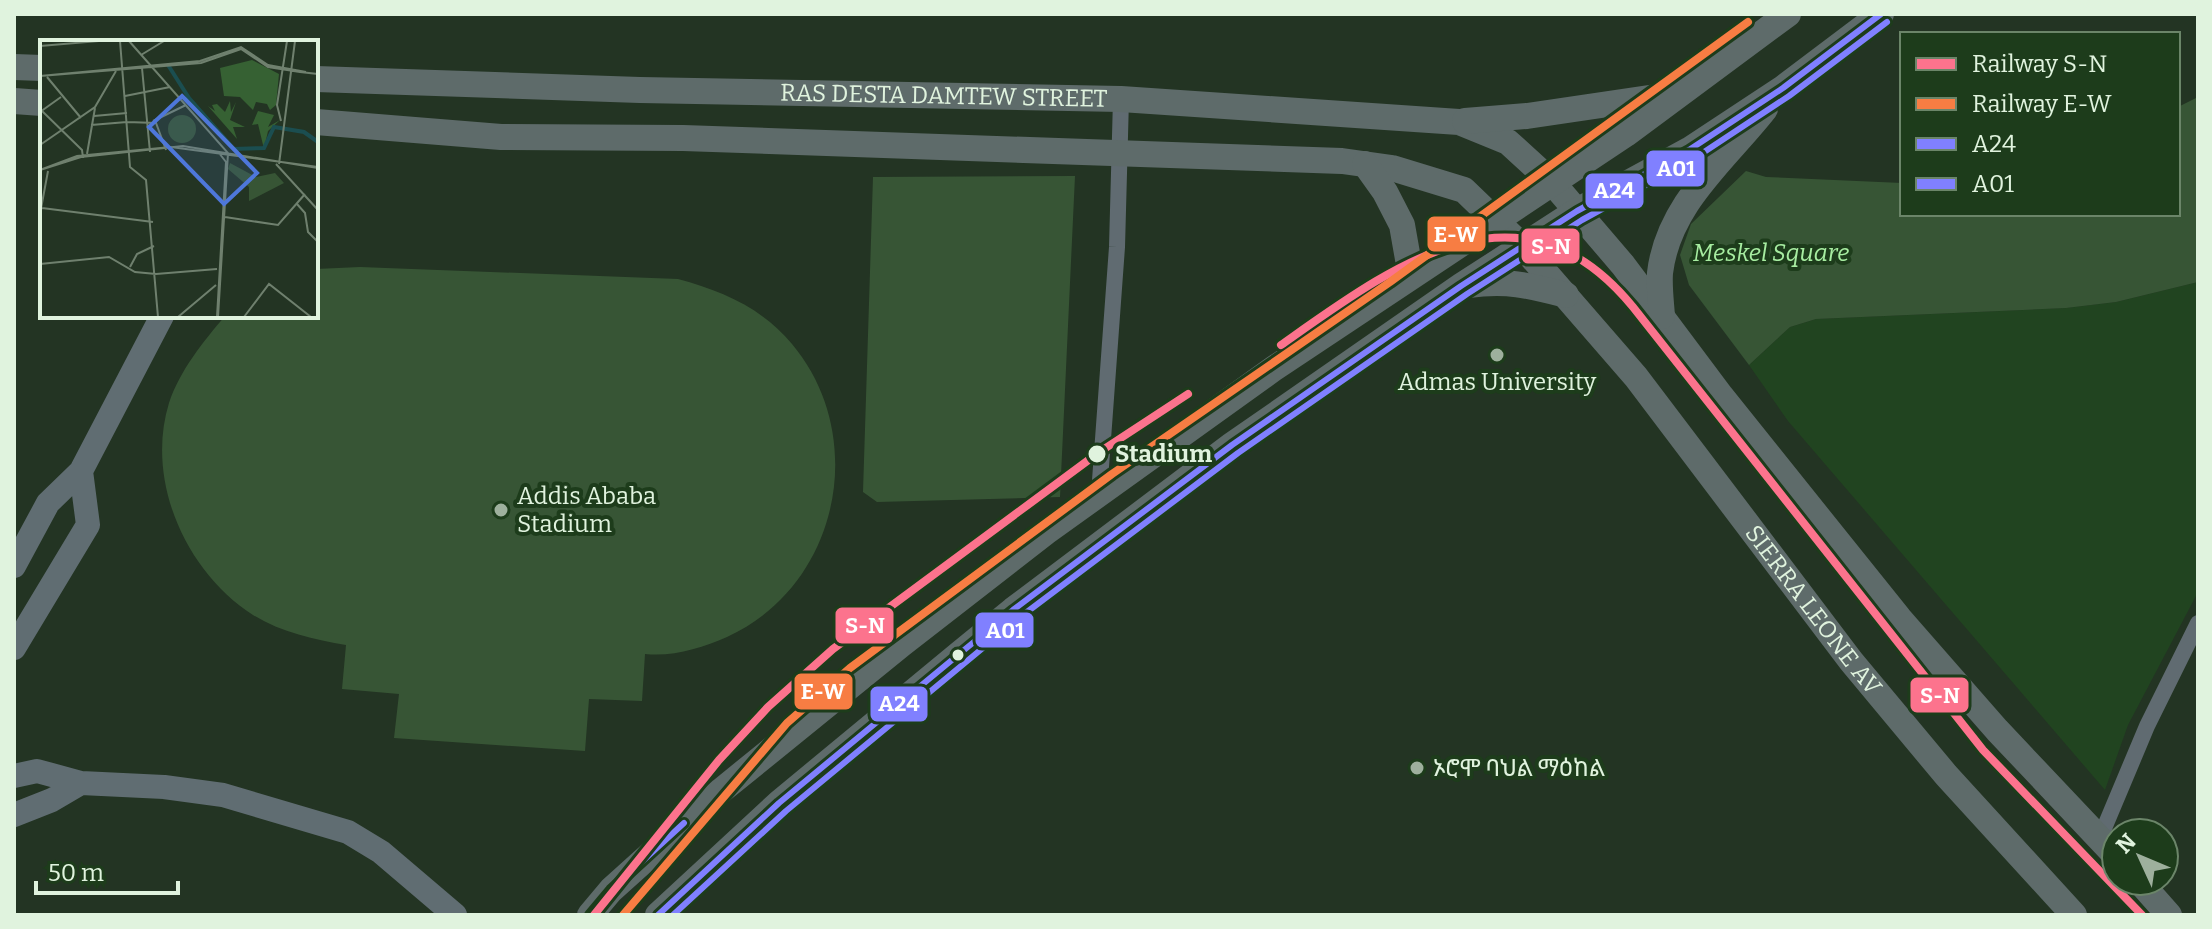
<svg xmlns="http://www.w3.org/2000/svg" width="2212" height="929" font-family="Bitter,'Noto Sans Ethiopic',serif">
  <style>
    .built { fill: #214420 }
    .green { fill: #375535 }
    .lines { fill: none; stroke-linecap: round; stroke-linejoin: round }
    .street { stroke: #606b71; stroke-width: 16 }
    .secondary { stroke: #606d72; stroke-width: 24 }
    .primary { stroke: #5e6b6a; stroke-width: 26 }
    .bus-1-casing { stroke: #1d3c1b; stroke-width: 12 }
    .bus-2-casing { stroke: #1d3c1b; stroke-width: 12 }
    .bus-1 { stroke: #8080ff; stroke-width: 6 }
    .bus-2 { stroke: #8080ff; stroke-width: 6 }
    .rail-1-casing { stroke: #1d3c1b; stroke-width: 14 }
    .rail-2-casing { stroke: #1d3c1b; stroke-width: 14 }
    .rail-1 { stroke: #fc738d; stroke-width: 8 }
    .rail-2 { stroke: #f77d43; stroke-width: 8 }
    .poi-dot { fill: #9eb09d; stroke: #1d3c1b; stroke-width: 3 }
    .stop-dot { fill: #e0f3de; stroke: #1d3c1b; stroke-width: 3 }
    .labels { text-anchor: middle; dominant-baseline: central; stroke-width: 8; stroke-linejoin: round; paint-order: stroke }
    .street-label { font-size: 24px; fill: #e0f3de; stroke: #1d3c1b }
    .park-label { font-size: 24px; font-style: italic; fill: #a7eda1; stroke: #1d3c1b }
    .poi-label { font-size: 24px; fill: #e0f3de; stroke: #1d3c1b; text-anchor: start }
    .stop-label { font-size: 24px; font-weight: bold; fill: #e0f3de; stroke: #1d3c1b; text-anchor: start }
    .inset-river { fill: none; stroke: #1b4e50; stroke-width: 4 }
    .inset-road { fill: none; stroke: #6f806e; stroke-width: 2 }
    .view { fill: #4e77da; fill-opacity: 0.15; stroke: #4e77da; stroke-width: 4 }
    .inset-edge { fill: none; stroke: #e0f3de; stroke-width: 4 }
    .line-badge { stroke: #1d3c1b; stroke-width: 3 }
    .badge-label { font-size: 22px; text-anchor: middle; font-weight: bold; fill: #fff }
  </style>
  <rect width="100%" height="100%" fill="#233423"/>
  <!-- built -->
  <path class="built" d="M2198,282V592L2128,725L2105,790L1788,421L1749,365L1790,327L1816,319L2066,308L2116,302Z"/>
  <!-- green -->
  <path class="green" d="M2198,97V282L2116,302L2066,308L1816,319L1790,327L1749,365L1689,285L1680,255L1691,224L1746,171L1766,177L1902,183V214H2178V107Z
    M1075,176L1060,497L877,502L863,492L873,177Z
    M360,267L678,279C722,291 761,307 792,344C870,437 839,586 727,637C702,648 673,657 645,654L642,701L589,699L585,751L394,738L399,694L342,689L346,645C315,640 280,632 253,615C186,572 145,481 169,403C180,370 203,342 225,316H316V269Z"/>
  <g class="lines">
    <!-- street -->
    <path class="street" d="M1099,494L1117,247L1121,99
      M2100,838L2147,726L2198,623"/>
    <!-- secondary -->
    <path class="secondary" d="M14,566L48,503L81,471L162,316
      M14,648L88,525L81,471
      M14,776L37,771L81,783L164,787L223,795L348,832L381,852L455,915
      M14,815L52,800L81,783"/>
    <!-- primary -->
    <g class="primary">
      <path d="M14,67L42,68"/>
      <path id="s1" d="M316,79L640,90L1121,99L1459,122L1508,142L1552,182L1623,265L1721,396L1899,618L1997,730L2116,856"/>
      <path d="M14,101L42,103"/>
      <path d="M1465,121L1527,116L1676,94"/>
      <path id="s2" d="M316,122L501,137L683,138L1342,161L1392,168L1464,190L1524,248L1636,377L1851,661L1946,775L2074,915"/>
      <path d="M1365,164L1385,192L1402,225L1411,276"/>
      <path d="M1468,285C1508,280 1527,285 1566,295"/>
      <path d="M1662,316C1661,302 1659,287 1660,273C1668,204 1725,160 1765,109"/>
      <path d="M2139,881L2169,915"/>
      <path d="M590,915L611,890L722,790L902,644L1046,532L1273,369L1626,134L1788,14"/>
      <path d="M658,915L779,803L958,655L1013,610L1232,445L1461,286L1577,211L1689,150L1783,88L1881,14"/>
    </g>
    <!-- bus-1 casing -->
    <g class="bus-1-casing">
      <path id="bus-1" d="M590,915L611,890L684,823
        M658,915L779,803L958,655L1013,610L1232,445L1461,286L1577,211L1689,150L1783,88L1881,14"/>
    </g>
    <!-- bus-2 casing -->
    <g class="bus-2-casing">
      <path id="bus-2" d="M673,915L786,811L1019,618L1238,453L1467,294L1582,220L1695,158L1789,96L1887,22"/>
    </g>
    <!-- bus-1 -->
    <use href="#bus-1" class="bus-1"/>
    <!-- bus-2 -->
    <use href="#bus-2" class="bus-2"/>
    <!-- rail-1 casing -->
    <g class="rail-1-casing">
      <path id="rail-1" d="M1281,345C1393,266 1520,169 1633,307L1983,750L2142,915
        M594,915L719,760L768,707L833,649L1098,453L1188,394"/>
    </g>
    <!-- rail-2 casing -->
    <g class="rail-2-casing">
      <path id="rail-2" d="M623,915L787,723L850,668L1112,474L1390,282L1748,22"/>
    </g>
    <!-- rail-1 -->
    <use href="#rail-1" class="rail-1"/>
    <!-- rail-2 -->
    <use href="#rail-2" class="rail-2"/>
  </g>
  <!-- markers -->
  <g class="poi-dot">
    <circle cx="1497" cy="355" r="8"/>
    <circle cx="501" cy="510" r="8"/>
    <circle cx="1417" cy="768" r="8"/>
  </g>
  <g class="stop-dot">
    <circle cx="1097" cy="454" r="10"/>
    <circle cx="958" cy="655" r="7"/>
  </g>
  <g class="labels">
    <!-- street labels -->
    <g class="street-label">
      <text stroke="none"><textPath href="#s1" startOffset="628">RAS DESTA DAMTEW STREET</textPath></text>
      <text stroke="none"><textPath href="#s2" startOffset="1700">SIERRA LEONE AV</textPath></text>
    </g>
    <!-- park labels -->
    <g class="park-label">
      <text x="1771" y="253">Meskel Square</text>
    </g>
    <!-- poi labels -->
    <g class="poi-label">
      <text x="1497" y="382" text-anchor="middle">Admas University</text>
      <text x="517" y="496">Addis Ababa<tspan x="517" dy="28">Stadium</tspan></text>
      <text x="1433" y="768">ኦሮሞ ባህል ማዕከል</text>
    </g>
    <!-- stop labels -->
    <g class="stop-label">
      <text x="1115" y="454">Stadium</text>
    </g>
  </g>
  <!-- overview -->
  <g transform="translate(40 40)">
    <rect width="278" height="278" fill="#233423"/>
    <path d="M128 89a14 14 0 1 1 28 0a14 14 0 1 1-28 0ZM190,123L216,137L235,133L244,143L209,161V147L188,129Z" fill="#375535"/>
    <path d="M212,20L239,34L236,65L230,70L227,64L216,62L213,70L200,57L184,56L180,28ZM190,61L191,72L196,62L190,80L205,87H193L197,99L168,66L175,71L172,65L177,64L185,72ZM218,71L234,75L228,87L240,80L228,91L224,109L218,84L212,85Z" fill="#366133"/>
    <path class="inset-river" d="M128,25L149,58L194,109L224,108L234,87L264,92L278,102"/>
    <path class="inset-road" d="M80,1L90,127L106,140L118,277M89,1L188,113L178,277M0,6L59,1M101,15L124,1M102,28L110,112M266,32L228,25L201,7L160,21L0,36L161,23L201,9L228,27L260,32L278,34M7,37L41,78M85,56L130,47M0,69L42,110L43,118M0,72L21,57M54,76L87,73M113,81L146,65M241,81L237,65L247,1M87,82L116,83L126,110M51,85L87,82M0,105L55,67L76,31M47,114L55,68M236,124L278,170M239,124L255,1M0,130L37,116L131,107L278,127M0,130L41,117L143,106L278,128M257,164L265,173L268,192L278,202M2,168L113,182M0,174L8,131M185,177L238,185L265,154M0,224L69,217L95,232L116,234L177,229M90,227L97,214L114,206M138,277L176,245M177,277L186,122L179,113M204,277L229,244L271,277"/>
    <path class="view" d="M142,56L217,133L184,164L109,87Z"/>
    <rect width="278" height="278" class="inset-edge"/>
  </g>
  <g class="line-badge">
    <rect x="1645" y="149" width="61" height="39" rx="8" fill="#8080ff"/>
    <rect x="1584" y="172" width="61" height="38" rx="8" fill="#8080ff"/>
    <rect x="1426" y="215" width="61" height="38" rx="8" fill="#f77d43"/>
    <rect x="1520" y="227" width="61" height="38" rx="8" fill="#fc738d"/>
    <rect x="834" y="606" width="61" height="39" rx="8" fill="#fc738d"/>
    <rect x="974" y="611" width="61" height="38" rx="8" fill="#8080ff"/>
    <rect x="793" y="672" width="61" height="39" rx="8" fill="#f77d43"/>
    <rect x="1909" y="676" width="61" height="38" rx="8" fill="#fc738d"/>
    <rect x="869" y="685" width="60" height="38" rx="8" fill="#8080ff"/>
  </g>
  <g class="badge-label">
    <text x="1676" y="176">A01</text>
    <text x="1614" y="198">A24</text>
    <text x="1456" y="242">E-W</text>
    <text x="1551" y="254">S-N</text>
    <text x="865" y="633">S-N</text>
    <text x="1005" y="638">A01</text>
    <text x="823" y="699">E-W</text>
    <text x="1940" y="703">S-N</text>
    <text x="899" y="711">A24</text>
  </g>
  <!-- border -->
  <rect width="2212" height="929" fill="none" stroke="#e0f3de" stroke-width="32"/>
  <!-- legend -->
  <rect x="1900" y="32" width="280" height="184" fill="#1d3c1b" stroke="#6b8569" stroke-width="2"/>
  <rect x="1916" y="58" width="40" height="12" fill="#fc738d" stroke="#6b8569" stroke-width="2"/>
  <text x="1972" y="72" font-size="24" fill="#e0f3de">Railway S-N</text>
  <rect x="1916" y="98" width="40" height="12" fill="#f77d43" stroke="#6b8569" stroke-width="2"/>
  <text x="1972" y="112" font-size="24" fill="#e0f3de">Railway E-W</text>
  <rect x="1916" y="138" width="40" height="12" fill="#8080ff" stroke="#6b8569" stroke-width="2"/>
  <text x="1972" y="152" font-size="24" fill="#e0f3de">A24</text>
  <rect x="1916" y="178" width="40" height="12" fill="#8080ff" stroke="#6b8569" stroke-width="2"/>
  <text x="1972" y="192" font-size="24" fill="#e0f3de">A01</text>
  <!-- north arrow -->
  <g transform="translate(2140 857) rotate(314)"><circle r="38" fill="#1d3c1b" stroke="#6b8569" stroke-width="2"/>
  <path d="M0-6L14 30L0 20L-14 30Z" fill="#9eb09d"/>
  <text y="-12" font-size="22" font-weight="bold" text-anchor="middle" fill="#e0f3de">N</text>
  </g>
  <!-- scale -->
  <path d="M36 881v12h142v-12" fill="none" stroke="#e0f3de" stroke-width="4"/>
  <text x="48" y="881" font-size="24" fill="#e0f3de" stroke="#1d3c1b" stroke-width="6" paint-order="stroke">50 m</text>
</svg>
